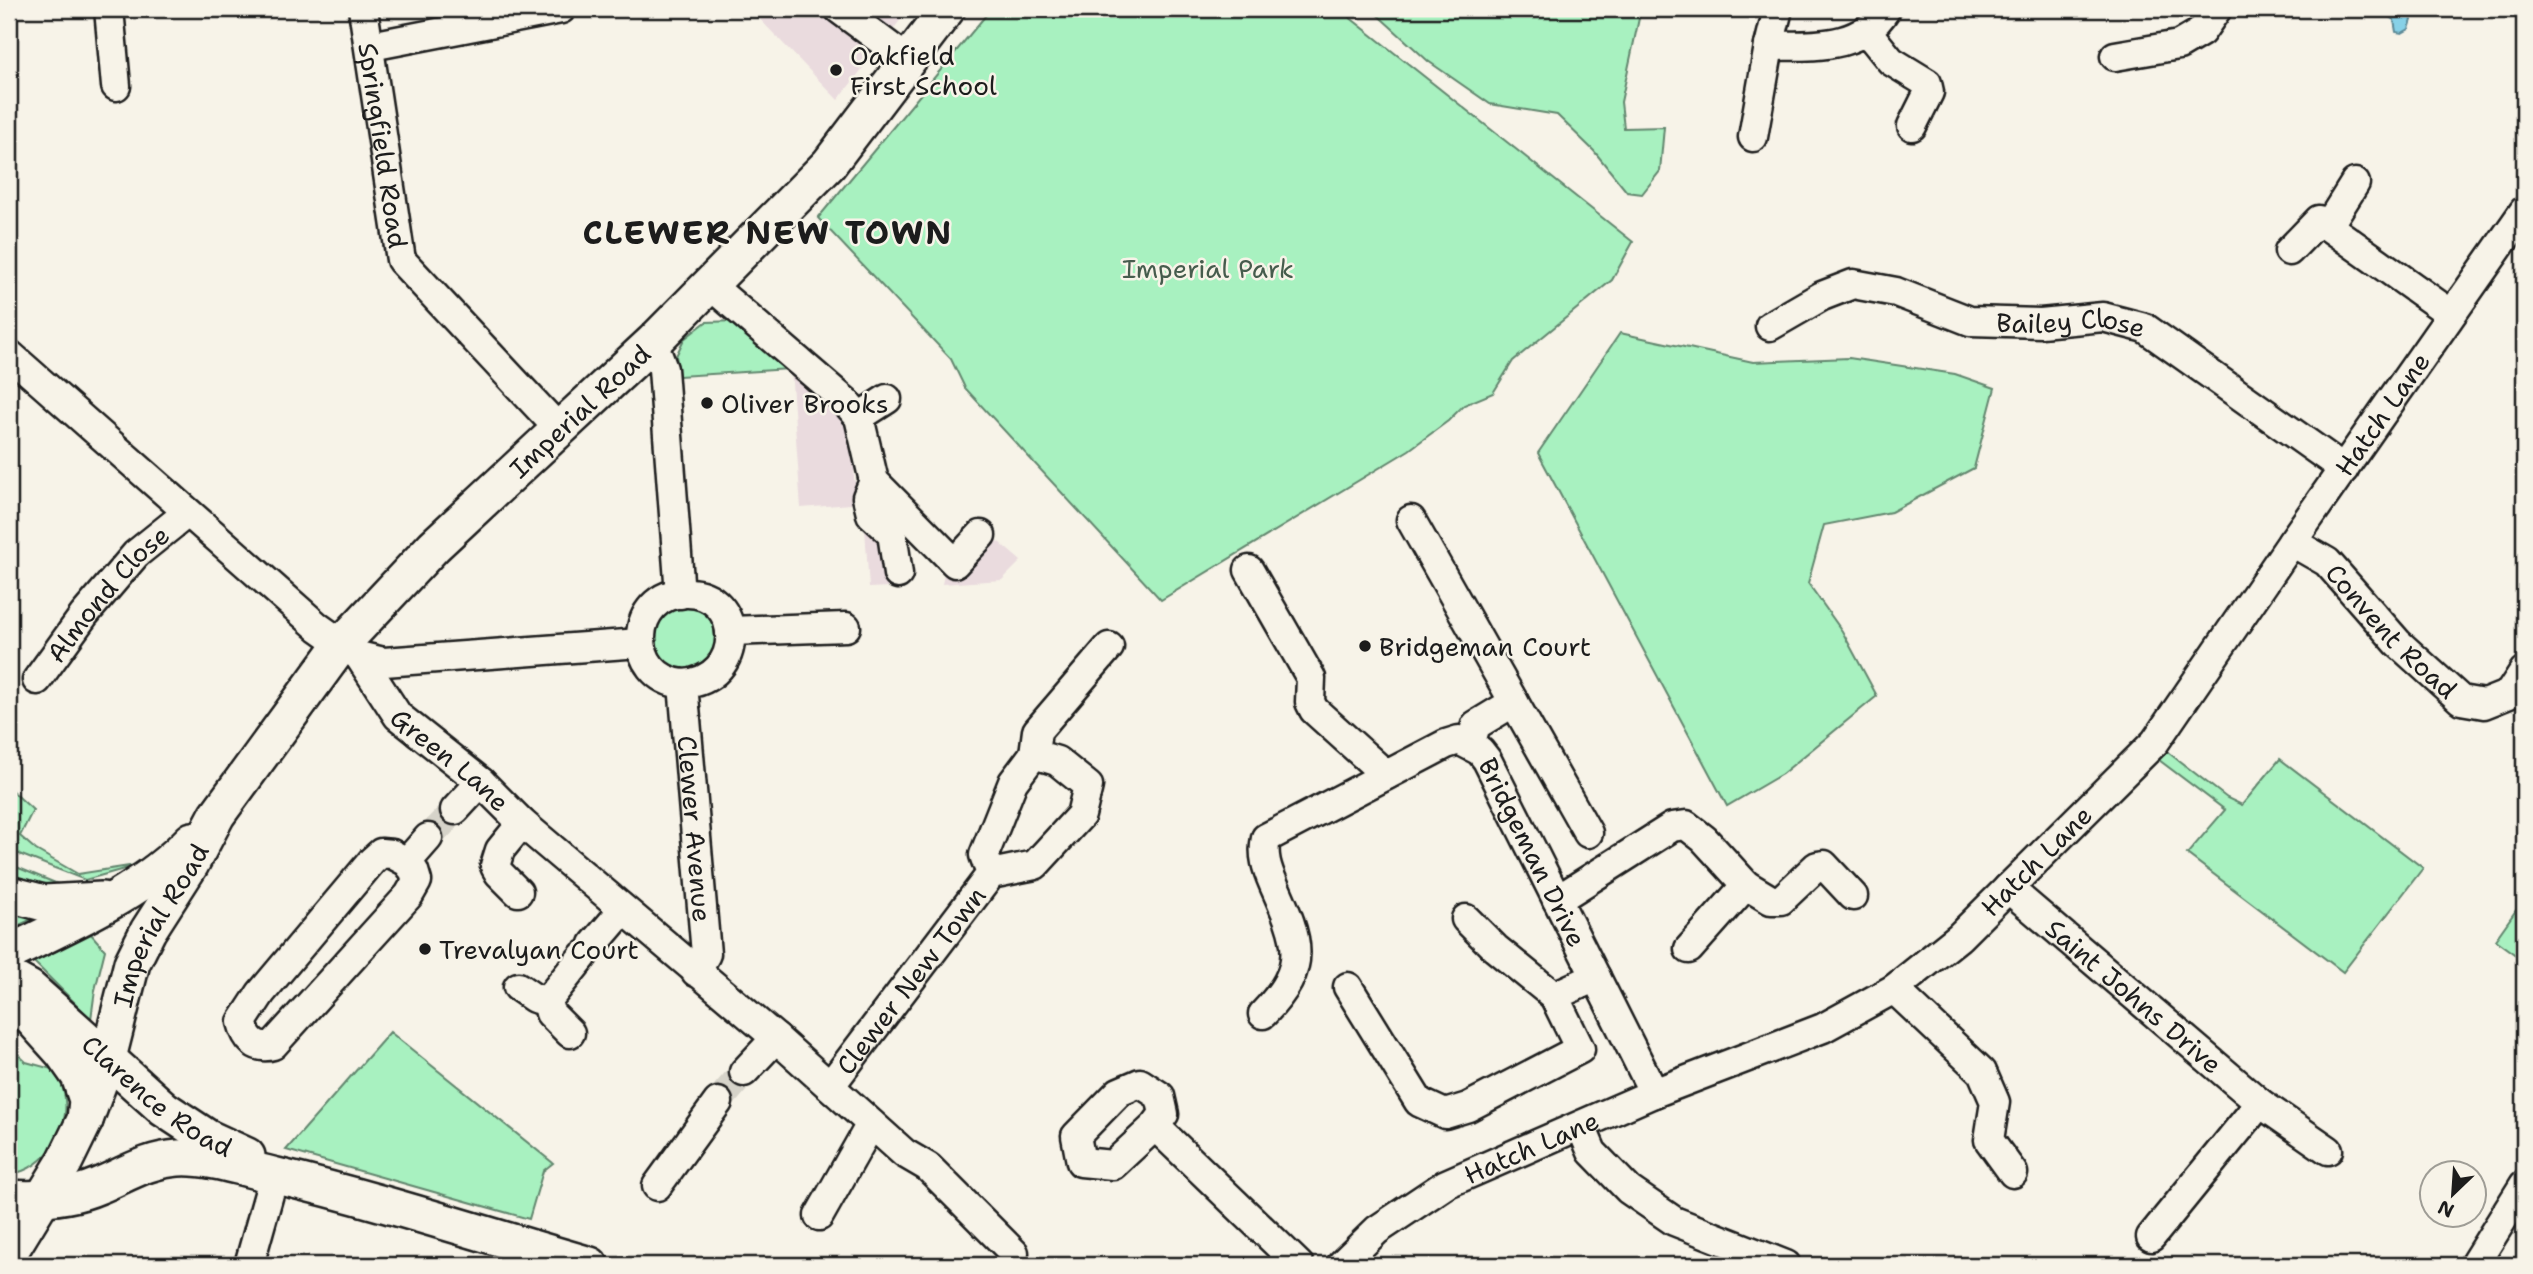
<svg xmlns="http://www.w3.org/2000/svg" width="2533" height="1274" font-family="'Shantell Sans',sans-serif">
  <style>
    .built { fill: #eadbde }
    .green { fill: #a8f1c0; stroke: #62866e; stroke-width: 2 }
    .water { fill: #87d1e7; stroke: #5c8996; stroke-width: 2 }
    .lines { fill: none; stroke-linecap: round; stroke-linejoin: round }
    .minor-tunnel { stroke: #d6d3c9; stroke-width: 28; stroke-dasharray: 28 14; stroke-linecap: butt }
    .minor-casing { stroke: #1c1c1c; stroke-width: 33 }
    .major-casing { stroke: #1c1c1c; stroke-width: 40 }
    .minor { stroke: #f7f3e8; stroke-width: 28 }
    .major { stroke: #f7f3e8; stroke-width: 35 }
    .poi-dot { fill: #1c1c1c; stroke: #f7f3e8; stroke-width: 2.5 }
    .labels { text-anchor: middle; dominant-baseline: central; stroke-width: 5; stroke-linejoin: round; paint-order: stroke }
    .poi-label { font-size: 26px; fill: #1c1c1c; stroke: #f7f3e8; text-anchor: start }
    .street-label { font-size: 26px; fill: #1c1c1c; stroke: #f7f3e8 }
    .park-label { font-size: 26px; fill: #465c4d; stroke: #f7f3e8 }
    .district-label { font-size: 33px; font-weight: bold; letter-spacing: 2px; fill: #1c1c1c; stroke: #f7f3e8 }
  </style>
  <rect width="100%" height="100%" fill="#f7f3e8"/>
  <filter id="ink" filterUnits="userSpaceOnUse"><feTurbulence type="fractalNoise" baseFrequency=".0143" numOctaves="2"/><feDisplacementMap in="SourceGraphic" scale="14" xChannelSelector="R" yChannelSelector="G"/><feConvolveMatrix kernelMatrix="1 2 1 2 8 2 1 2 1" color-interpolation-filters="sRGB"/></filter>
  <g filter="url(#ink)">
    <!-- built -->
    <path class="built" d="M750,9H909L838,100Z
      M791,369L837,409L855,437L854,479L863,503L801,508Z
      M864,514L880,532L889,587L869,588Z
      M978,524L1021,561L1002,580L942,584L949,552Z"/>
    <!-- green -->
    <path class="green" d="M991,9H1339L1633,242L1612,280L1513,361L1493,393L1464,405L1448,421L1409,450L1161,600L965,388L951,359L818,218Z
      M1371,9H1641L1621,102L1624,128L1664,127L1660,171L1642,194L1627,192L1594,151L1557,115L1490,104L1428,61Z
      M737,321L791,369L679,376L676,356L684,339L706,322Z
      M1620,333L1753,362L1849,358L1955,374L1995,388L1974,468L1891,512L1824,525L1808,583L1842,631L1877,696L1782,774L1727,806L1538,453Z
      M654 638a31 31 0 1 1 62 0a31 31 0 1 1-62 0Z
      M2165,750L2227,798L2242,805L2280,759L2423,868L2343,972L2187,854L2225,810L2159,760Z
      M9,788L33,810L20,836L36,850L78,874L142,864L85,880L9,850Z
      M9,864L75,891L9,886Z
      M2524,899V961L2495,940Z
      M9,911L32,919L9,930Z
      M91,934L105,950L95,990L91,1019L34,962Z
      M390,1032L553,1163L543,1171L529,1219L286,1150Z
      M9,1046L26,1062L52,1069C56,1075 61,1082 63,1089C74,1124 47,1171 9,1174Z"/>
    <!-- water -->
    <path class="water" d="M2384,9H2408L2412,20L2409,29L2402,33L2396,32L2394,20L2388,16Z"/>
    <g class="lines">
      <!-- minor-tunnel -->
      <path class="minor-tunnel" d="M428,838L455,810
        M718,1102L744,1072"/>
      <!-- minor casing -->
      <g class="minor-casing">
        <g id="minor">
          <path d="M109,9L116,86"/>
          <path id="s1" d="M363,9L401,260L559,429"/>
          <path d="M839,9L909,61"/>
          <path d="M1866,30L1891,61L1927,83L1929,92L1912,126"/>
          <path d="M371,46L561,9"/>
          <path d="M1769,46C1812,45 1860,51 1886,9"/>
          <path d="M2115,56L2179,45L2201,32L2217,9"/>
          <path d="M1753,137L1769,46L1778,9"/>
          <path d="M2328,226L2355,183"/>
          <path d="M2289,251L2319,220L2451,314"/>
          <path d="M710,285L845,401L859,417L874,481L955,563L981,535"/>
          <path id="s2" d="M1770,326L1822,296L1853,284L1896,292L1970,321L2041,323L2103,317L2145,328L2344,469"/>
          <path d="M653,342L663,369L680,594"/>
          <path id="s3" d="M9,354L318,627L359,656L398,716L481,782L522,823L776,1038L904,1153L928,1167L1014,1253"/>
          <path d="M859,417L887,399"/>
          <path d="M874,481L867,497L871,514L892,533L898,574"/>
          <path d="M1411,520L1588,833"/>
          <path id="s4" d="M2292,542L2327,562L2398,643L2461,700L2484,704L2509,694L2524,671"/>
          <path d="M1249,570L1311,678L1310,702L1314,710L1386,775"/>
          <path d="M730,631L846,627"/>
          <path d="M359,656L384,662L640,643"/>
          <path id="s5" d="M37,680L84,615L136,554L187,513"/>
          <path id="s6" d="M683,684C747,680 744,592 686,593C628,593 625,678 683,684L706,954L696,972"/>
          <path d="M1470,745L1476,725L1514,702"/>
          <path d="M1034,754L1037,731L1109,647"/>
          <path d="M455,810L481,782"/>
          <path d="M407,862L392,854L381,853L372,861L261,993L242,1022C246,1038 255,1050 273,1045L409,895L417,881L414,871L407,862L428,838"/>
          <path id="s7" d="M2008,888L2260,1103L2328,1150"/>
          <path d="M518,892L499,873L495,866L500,850L522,823"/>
          <path d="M1557,900L1672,827L1686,825L1704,839L1746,885L1771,900H1781L1817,866L1824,865L1853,896"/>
          <path d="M1466,919L1495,948L1554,996"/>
          <path d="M594,944L623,910"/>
          <path d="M1689,949L1746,885"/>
          <path d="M518,987L534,998L547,1001"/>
          <path d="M1348,987L1419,1102L1445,1114L1468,1107L1580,1049L1554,996L1596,977"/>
          <path d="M1894,989L1982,1072L1995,1102L1989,1140L2013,1173"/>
          <path d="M547,1001L583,956"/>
          <path d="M547,1001L550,1013L570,1033"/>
          <path id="s8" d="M1263,1014C1310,966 1299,941 1274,885C1267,869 1262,855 1266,838L1446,744L1459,740L1480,751L1487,760L1654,1093"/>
          <path d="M744,1072L776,1038"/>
          <path d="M1140,1083L1160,1096L1164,1114L1155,1126L1113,1165L1081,1162L1076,1136L1119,1092Z"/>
          <path id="s9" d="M830,1086L991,874L984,855L1013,782L1034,754L1057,761L1088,786L1081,815L1035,865L991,874"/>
          <path d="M1155,1126L1299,1265"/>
          <path d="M1581,1126L1592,1152L1629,1190L1674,1221L1786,1265"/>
          <path d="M657,1186L718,1102"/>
          <path d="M819,1216L871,1124"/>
          <path d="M2151,1237L2260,1103"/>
          <path d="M249,1265L274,1176"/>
          <path id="s10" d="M1341,1265L1377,1230L1446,1184L1654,1093L1823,1028L1894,989L1959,937L2155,742L2292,542L2524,211"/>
          <path d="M2474,1265L2524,1185"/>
        </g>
      </g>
      <!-- major casing -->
      <g class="major-casing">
        <g id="major">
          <path d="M9,894L44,903L102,900"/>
          <path d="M9,953C74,921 141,893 192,840"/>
          <path id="s11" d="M9,977L29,988L164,1109L208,1138L247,1156"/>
          <path id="s12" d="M85,1120L108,1058L132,963L148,931L191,864L217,815L341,645L434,546L653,342L829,164L947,9"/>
          <path d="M9,1198C39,1200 70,1198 98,1186C125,1175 147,1160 178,1158C210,1156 245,1169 277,1176C382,1201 486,1235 590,1265"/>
          <path d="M9,1253L64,1163L85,1120L87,1100L79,1076L62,1052L15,1000"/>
        </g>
      </g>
      <!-- minor -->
      <use href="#minor" class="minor"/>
      <!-- major -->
      <use href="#major" class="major"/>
    </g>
  </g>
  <!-- markers -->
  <g class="poi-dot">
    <circle cx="836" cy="70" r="7"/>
    <circle cx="707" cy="403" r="7"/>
    <circle cx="1365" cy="646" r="7"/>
    <circle cx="425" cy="949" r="7"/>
  </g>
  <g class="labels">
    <!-- poi labels -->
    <g class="poi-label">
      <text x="850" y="55">Oakfield<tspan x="850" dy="30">First School</tspan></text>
      <text x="721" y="403">Oliver Brooks</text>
      <text x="1379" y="646">Bridgeman Court</text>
      <text x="439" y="949">Trevalyan Court</text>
    </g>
    <!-- street labels -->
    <g class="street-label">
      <text stroke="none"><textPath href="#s1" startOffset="138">Springfield Road</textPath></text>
      <text stroke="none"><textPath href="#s2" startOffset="318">Bailey Close</textPath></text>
      <text stroke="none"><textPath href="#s12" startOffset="880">Imperial Road</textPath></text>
      <text stroke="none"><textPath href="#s10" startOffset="1381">Hatch Lane</textPath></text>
      <text stroke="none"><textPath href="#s5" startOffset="112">Almond Close</textPath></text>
      <text stroke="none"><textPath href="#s4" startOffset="135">Convent Road</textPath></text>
      <text stroke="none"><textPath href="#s3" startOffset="602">Green Lane</textPath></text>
      <text stroke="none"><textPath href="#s6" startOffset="429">Clewer Avenue</textPath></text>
      <text stroke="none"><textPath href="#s8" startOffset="546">Bridgeman Drive</textPath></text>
      <text stroke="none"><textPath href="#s10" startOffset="814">Hatch Lane</textPath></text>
      <text stroke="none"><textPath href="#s12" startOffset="210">Imperial Road</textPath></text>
      <text stroke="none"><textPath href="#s9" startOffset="133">Clewer New Town</textPath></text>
      <text stroke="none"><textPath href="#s7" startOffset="166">Saint Johns Drive</textPath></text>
      <text stroke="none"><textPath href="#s11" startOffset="191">Clarence Road</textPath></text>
      <text stroke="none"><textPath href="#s10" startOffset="226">Hatch Lane</textPath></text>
    </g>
    <!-- park labels -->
    <g class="park-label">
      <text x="1208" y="268">Imperial Park</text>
    </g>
    <!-- district labels -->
    <g class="district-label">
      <text x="768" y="232">CLEWER NEW TOWN</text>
    </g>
  </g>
  <!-- margin -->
  <rect width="2533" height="1274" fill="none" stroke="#f7f3e8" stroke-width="35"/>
  <rect x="18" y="18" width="2498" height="1239" fill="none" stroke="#1c1c1c" stroke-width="2.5" filter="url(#ink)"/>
  <!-- north arrow -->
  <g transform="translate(2453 1194) rotate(205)"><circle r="33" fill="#f7f3e8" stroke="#9f9d96" stroke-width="2"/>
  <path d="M0-5L12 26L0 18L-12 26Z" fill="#1c1c1c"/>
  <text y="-10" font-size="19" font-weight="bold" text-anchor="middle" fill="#1c1c1c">N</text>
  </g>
</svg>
